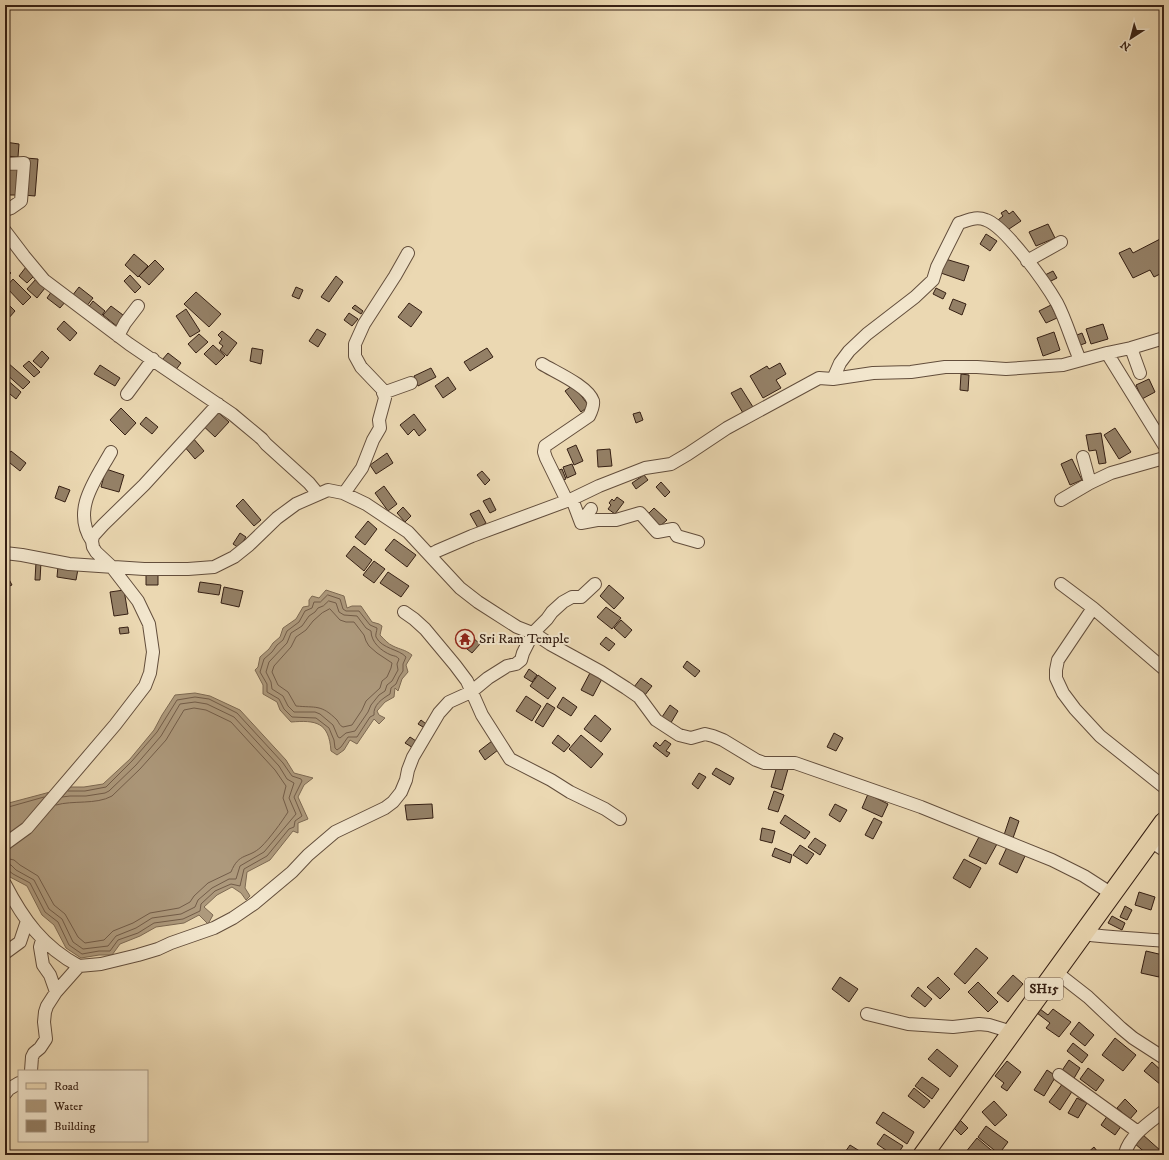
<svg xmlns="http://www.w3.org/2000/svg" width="1169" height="1160" font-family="'IM FELL DW Pica',serif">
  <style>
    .water { fill: #ad997c; stroke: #7d6952 }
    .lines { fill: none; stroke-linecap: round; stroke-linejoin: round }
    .shore { stroke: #725c48; stroke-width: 1 }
    .building { fill: #948066; stroke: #362014 }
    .street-casing { stroke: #634e3c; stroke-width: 14 }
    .primary-casing { stroke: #362014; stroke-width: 21 }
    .street { stroke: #f2e6cd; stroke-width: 12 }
    .primary { stroke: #ebd8b2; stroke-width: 19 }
    .labels { text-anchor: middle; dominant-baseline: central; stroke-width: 4; stroke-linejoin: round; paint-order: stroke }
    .shield { fill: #f2e6cd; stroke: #6e5b4c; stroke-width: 1 }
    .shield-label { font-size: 13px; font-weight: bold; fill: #362014 }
    .poi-label { font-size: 14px; fill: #362014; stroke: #f2e6cd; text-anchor: start }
  </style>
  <rect width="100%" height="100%" fill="#ebd8b2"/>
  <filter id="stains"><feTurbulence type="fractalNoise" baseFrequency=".005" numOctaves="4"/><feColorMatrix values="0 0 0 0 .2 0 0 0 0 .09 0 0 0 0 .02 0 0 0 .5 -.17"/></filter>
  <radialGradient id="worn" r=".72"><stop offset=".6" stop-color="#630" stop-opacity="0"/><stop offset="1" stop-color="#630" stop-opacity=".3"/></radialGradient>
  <!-- water -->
  <path class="water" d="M326,590L344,596L347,608L352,606H361L372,622L379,624L382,626L380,635C384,639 388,644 393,646C401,650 404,649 412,655L406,665L408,672L402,679L398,691L395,688L394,697L385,702L377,711L379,715L385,718L379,724L374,719L357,744L350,740L344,750L337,755L331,751C329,722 316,720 291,722L280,710L277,702L263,694V685L255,670L258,667L260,657L269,649L273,643L280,637L283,628L296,619L303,607L309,606V600L312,596L319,598Z
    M195,693L210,696L240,710L286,760L294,773L313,778L304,785L298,797L308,819L298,823V833L293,831L270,860L247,872L245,888L250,896L246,900L241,893L232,887L217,895L204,907L213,915L208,924L199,915L184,923L156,927L140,936L120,944L112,955H99L81,958L66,948L54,925L42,915L27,886L10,877L5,871V804L69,787H84L103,784L130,759L154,730L162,715L175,695Z"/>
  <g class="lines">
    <!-- shore -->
    <path class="shore" d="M328,595L340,599L343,609L346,611H359L370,625L377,628C377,631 375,635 376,637C382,649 399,649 406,657L403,664V671L399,677L396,684L391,688L390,694C382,699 373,705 374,715L370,717L357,737H348L341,747L337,750L335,748L334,740L329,728L316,718L292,717L284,709L279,699L267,692V684L260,672L264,659L272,652L277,645L283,640L287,631L299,622L305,611L312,608L314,602H320Z
      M329,601L336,603L339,612L344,615L357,616L366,628L371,631C371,642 381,651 391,655C394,656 397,656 399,659L397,664L398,670L392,681L387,685L385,691L379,695L371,705L368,712L355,731L346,733L340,738L338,737L333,725L320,714L315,712H294L288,706L283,696L272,689L271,682L266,672L269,662L287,643L291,633L302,626L309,616L315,612L318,608L323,606Z
      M330,609L340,620L346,622H354L364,635L366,641L369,646L377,653L392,663L391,668L387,677L382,681L380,688L366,701L362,710L352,725L343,727C340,726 339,723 337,720C321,704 316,708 296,706L288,692L278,685L272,672L274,666L291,647L296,637L306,630L313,621L322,613Z
      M5,808L44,797
      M5,858L14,860L20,865L38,876L54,905L65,914L78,937L85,943L104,940L113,931L133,923L150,913L179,908L190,902L194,896L208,883L231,872C239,852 248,859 261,847C270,838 281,823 288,812L283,798L286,786L275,770L231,722L206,710L194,708L184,710L166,740L140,769L112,796C96,805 73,800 56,805
      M5,864L11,865L16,870L34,880L49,909L62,919L73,942L83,949L108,946L116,936L136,928L152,918L181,914L195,907L198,900L212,888L229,879H236L240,866L264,852L296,814L289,798L294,783L287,779L279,766L234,717L207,704L195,702L180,704L161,736L136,765L109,791L105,793L86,796H70L62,797
      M5,869L8,870L13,874L30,883L45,912L58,922L69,945L82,954L99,951H110L118,940L138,933L154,923L183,919L200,911L201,904L215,891L231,884L240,886L244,869L267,856L289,829L294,827L295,821L302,816L294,797L302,781L301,779L292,776L283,763L237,713L209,699L195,697L177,700L157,732L132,761L106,787L85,791H68"/>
  </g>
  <!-- building -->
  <path class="building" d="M5,142L19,144L18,157L5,156Z
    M26,158L38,159L35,196L23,195Z
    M5,167H19V195H5Z
    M1006,210L1009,214L1013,211L1021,221L1006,231L998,220L1003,216L1001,213Z
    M1048,224L1055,238L1036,246L1029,232Z
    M986,234L997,241L990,251L980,244Z
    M1164,237V262L1160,265L1164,272L1154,277L1150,270L1133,278L1119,253L1130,248L1133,253Z
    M134,254L148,266L138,277L125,265Z
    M942,258L969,266L964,281L938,272Z
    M155,260L164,269L149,285L139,276Z
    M5,267L11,273L5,278Z
    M26,267L35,275L27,283L19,276Z
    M1053,271L1057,278L1047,283L1043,276Z
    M130,275L141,287L135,293L124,281Z
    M336,276L343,282L329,302L321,297Z
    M13,279L31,297L23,305L6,287Z
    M36,279L45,288L37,298L27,289Z
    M79,287L93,298L86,307L72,296Z
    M296,287L303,290L299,299L292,296Z
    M936,288L946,293L943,299L933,294Z
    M52,291L66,301L60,308L47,298Z
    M196,292L221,314L209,327L184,304Z
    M953,299L966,304L962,315L949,309Z
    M5,301L15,311L8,319L5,317Z
    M93,301L105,311L99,319L87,309Z
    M409,303L422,312L411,327L398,317Z
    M355,305L363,311L361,314L352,308Z
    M1051,305L1057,318L1046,323L1039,311Z
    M111,306L127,318L119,328L103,315Z
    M186,309L200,331L190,337L176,316Z
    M349,313L358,319L352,326L344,320Z
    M64,321L77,333L70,341L57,329Z
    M1103,324L1108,339L1091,344L1086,329Z
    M317,329L326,334L318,347L309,341Z
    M222,331L237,343L227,356L220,350L223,346L219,343L222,339L218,335Z
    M1054,332L1060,350L1043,356L1037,338Z
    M1082,333L1086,343L1075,347L1072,337Z
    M199,334L208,342L196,353L188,344Z
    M213,345L225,356L216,365L204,354Z
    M252,348L263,350L261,364L250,361Z
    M487,348L493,357L470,371L464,362Z
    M42,351L49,358L41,368L33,361Z
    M168,353L181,363L175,371L162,360Z
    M29,361L40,372L34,377L23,366Z
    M8,363L30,382L23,389L5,373V366Z
    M780,363L786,374L776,380L781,388L763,398L750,376L767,366L769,369Z
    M100,365L120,378L115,386L94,374Z
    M431,368L436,377L418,386L414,376Z
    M961,374L969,375L968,391L960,390Z
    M448,377L456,389L443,398L435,386Z
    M5,378L21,392L16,399L5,390Z
    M1149,379L1155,392L1142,399L1136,385Z
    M573,385L589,406L581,412L565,391Z
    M741,388L753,407L743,413L731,393Z
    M211,406L229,422L215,437L198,421Z
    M121,408L136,423L125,435L110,420Z
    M640,412L643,420L636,423L633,414Z
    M414,414L426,430L419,436L414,429L408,435L400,425Z
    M146,417L158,427L152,434L140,424Z
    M1115,428L1131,452L1119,459L1104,435Z
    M187,431L204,451L195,459L178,439Z
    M1101,433L1106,463L1099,464L1096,450L1089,451L1086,435Z
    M576,445L583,461L574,465L567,449Z
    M610,449L612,466L598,467L597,450Z
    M11,451L26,463L20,471L5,459Z
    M387,453L393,463L376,474L370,465Z
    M1072,459L1082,480L1070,485L1061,464Z
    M572,464L576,474L567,478L563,467Z
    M106,469L124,475L119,492L101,487Z
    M562,469L566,479L558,482L554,472Z
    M482,471L490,480L485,485L477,475Z
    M644,475L648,480L636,489L632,483Z
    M661,482L670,492L665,497L656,487Z
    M59,486L70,490L65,502L55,498Z
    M384,486L397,504L388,511L375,493Z
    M617,497L624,502L615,514L608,509L611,505L609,503L612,499L614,501Z
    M490,498L496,510L490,513L483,501Z
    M243,499L261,520L254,526L236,506Z
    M403,507L411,516L405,522L397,513Z
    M654,508L667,520L659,527L647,515Z
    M479,510L486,523L478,528L470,514Z
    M368,521L377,529L365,545L355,537Z
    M240,533L246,537L239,548L233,544Z
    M394,539L416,555L407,567L385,550Z
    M354,546L372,560L364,571L346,556Z
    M374,561L385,569L374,583L363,575Z
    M36,562H41L40,580H35Z
    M58,566L78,569L76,580L57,577Z
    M5,572L12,585L5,588Z
    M388,572L409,586L401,597L380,583Z
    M146,573H158V585H146Z
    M200,582L221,585L219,595L198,592Z
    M609,585L624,598L614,609L600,596Z
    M224,587L243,591L239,607L221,603Z
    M124,590L128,614L114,616L110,592Z
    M606,607L621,618L612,629L597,617Z
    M621,620L632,630L625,638L614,628Z
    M128,627L129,633L120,634L119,628Z
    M465,631L480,644L472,653L457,641Z
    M606,637L615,644L609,651L600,644Z
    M687,661L700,671L695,677L683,667Z
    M529,669L537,675L532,682L524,677Z
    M591,671L603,677L593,696L581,690Z
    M538,675L556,688L548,699L530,686Z
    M641,678L652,686L645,695L634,687Z
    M526,696L541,706L532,721L516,711Z
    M563,697L577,707L571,716L557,707Z
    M547,703L555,708L543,727L535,722Z
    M670,705L678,711L669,726L660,720Z
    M595,715L611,729L601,742L584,729Z
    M421,720L430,727L428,730L418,724Z
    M834,733L843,738L836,751L827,747Z
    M558,735L570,745L564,752L552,743Z
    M581,735L603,754L591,768L569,749Z
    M410,737L419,743L415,749L405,743Z
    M665,740L671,744L666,751L670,753L667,757L653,746L656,742L660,746Z
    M492,741L498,750L485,760L479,751Z
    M777,766L788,769L782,790L771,787Z
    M716,768L734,778L730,785L712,774Z
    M699,773L706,777L698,789L692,784Z
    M774,791L784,795L778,812L768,809Z
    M868,794L888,804L882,817L862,808Z
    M432,804L433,818L407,820L405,805Z
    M835,804L847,810L840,822L829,815Z
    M785,815L810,832L805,839L780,823Z
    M1010,817L1019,821L1013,838L1004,835Z
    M874,818L882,822L873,839L865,835Z
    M762,828L775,831L772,843L760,840Z
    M980,835L997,844L986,864L969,856Z
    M815,838L826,845L820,855L808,847Z
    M800,845L814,854L807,864L793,855Z
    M1008,845L1026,854L1017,873L999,864Z
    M775,848L792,855L790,863L772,856Z
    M964,859L981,868L970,888L953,878Z
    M1139,892L1155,897L1151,910L1135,905Z
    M1125,906L1132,910L1127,920L1120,917Z
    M1112,916L1125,923L1122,930L1108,923Z
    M976,948L988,958L965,984L954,974Z
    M1146,951L1163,955L1159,977L1141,973Z
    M1013,975L1023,984L1008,1002L997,993Z
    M840,977L858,989L849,1002L832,989Z
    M938,977L950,989L940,999L927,987Z
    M978,982L998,1002L988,1012L968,992Z
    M918,987L932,999L925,1007L911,996Z
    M1040,1009L1048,1015L1053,1009L1071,1022L1059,1037L1046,1028L1050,1023L1037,1013Z
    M1079,1022L1094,1035L1085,1046L1070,1034Z
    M1115,1038L1136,1055L1123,1071L1102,1055Z
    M1073,1043L1088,1055L1082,1063L1067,1051Z
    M937,1049L958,1066L950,1077L928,1059Z
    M1069,1060L1080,1068L1073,1080L1061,1072Z
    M1007,1061L1021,1072L1007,1091L1001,1087L1004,1083L995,1076Z
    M1152,1062L1164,1073V1081L1161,1085L1144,1071Z
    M1088,1068L1104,1080L1096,1091L1080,1079Z
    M1047,1070L1056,1076L1044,1096L1034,1090Z
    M922,1077L939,1089L932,1099L915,1086Z
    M1063,1083L1073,1090L1060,1110L1049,1102Z
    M914,1088L930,1101L924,1108L908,1096Z
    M1077,1098L1087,1103L1078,1118L1068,1113Z
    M1125,1099L1137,1111L1130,1119L1117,1108Z
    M994,1101L1007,1115L995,1126L982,1112Z
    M883,1112L914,1132L907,1144L876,1123Z
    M1108,1115L1122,1125L1115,1135L1101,1125Z
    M960,1120L968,1128L961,1135L953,1127Z
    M986,1126L1008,1142L999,1154L978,1137Z
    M884,1134L903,1146L897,1155H893L877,1144Z
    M1142,1134L1161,1151L1158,1155H1148L1134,1143Z
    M977,1138L997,1155H967L965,1153Z
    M850,1145L866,1155H843Z
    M1094,1147L1100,1155H1085Z"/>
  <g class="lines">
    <!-- street casing -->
    <g class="street-casing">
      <path id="street" d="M5,164L24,163L21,201L11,208L5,210
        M5,231L24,256L44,280L129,344L232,414L262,439L266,444L309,483L318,494
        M1027,261L1061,242
        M118,336L125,323L138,306
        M1131,348L1140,373
        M1107,353L1164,445
        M542,364C555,372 588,386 593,401C594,406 591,412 589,416L545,446L544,452L546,458L567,501
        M833,379L840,363L849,351L867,334L915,297L933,280L937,267L959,223C969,220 976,216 986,220C1006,227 1046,284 1057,303C1066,320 1072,342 1080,360
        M383,393L411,383
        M127,394L153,359
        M1083,457L1090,483
        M343,493L345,492L362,468L373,440L380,428L379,420L385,398L382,389L361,367L355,356V344L364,324L395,276L408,253
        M572,499L581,523L597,520H616L640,513L657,532L673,529L677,536L698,542
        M1061,500L1090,483L1111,473L1164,458
        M581,523L591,509
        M92,541C71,510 96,479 111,452
        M5,553L22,555L69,564L144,569H188L214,567L234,557L249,545L277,518L296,504L328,490L343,493L366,504L408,532L460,588L478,602L517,627L535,634L550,644L601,672L626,688L639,697L656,720L679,735L691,738L705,734L713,736L723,740L756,760L764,763H795L921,807L1052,860L1084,876L1112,894
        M430,555L437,551L472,536L572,499L599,486L645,468L671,464L688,454L727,428L819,378L833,379L873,373L911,372L945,367H977L1006,369L1063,365L1107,353L1131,348L1164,338
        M1061,584L1093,608L1164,669
        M1093,608L1058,660L1056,670V678L1063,693L1075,709L1100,736L1164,787
        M404,612L414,619L425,629L455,665L467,681L482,715L510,759L551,780L570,792L605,809L620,819
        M1150,841L1164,850
        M5,844L27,828L115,725L145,686L150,673L153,652L149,624L138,601L111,566L96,552L93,547L92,541L93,536L103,525L144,485L218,404
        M5,884C23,919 43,947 79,966
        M1084,934C1111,938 1137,938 1164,941
        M42,940L40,947L43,965L50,975L56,992
        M5,953L20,942L27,921
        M1056,972L1088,997L1121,1028L1133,1038L1164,1058
        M867,1014L908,1024L953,1027L979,1024L989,1025L1012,1032
        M31,1071L32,1057L34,1053L40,1048L46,1039L44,1022L45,1012L47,1006L56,992L79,966L101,964L138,955L158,949L171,943L214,928L233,918L255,903L292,872L308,855L335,832L385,808L393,802L401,792L406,780L408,770L413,757L439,713L449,702L471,692L488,678L507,666L516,664L521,660L523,653L533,633L547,619L552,612L563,602L572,597H581L595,584
        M1059,1075L1138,1132
        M5,1094L9,1089L19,1083
        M1126,1155L1125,1153C1131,1134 1149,1123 1164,1111"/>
    </g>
    <!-- primary casing -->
    <g class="primary-casing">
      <path id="primary" d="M923,1155L1164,822"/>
    </g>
    <!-- street -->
    <use href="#street" class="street"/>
    <!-- primary -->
    <use href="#primary" class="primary"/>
  </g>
  <!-- icons -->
  <defs>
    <g id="temple-ring" transform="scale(1)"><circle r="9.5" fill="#f2e6cd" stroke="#8f2418" stroke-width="1.5"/><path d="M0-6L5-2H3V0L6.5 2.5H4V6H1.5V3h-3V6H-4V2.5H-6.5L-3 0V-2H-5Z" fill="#8f2418"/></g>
  </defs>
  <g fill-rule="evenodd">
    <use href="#temple-ring" x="465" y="639"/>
  </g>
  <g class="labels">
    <!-- shield labels -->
    <rect class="shield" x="1025" y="978" width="38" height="22" rx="3"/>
    <g class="shield-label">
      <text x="1044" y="989">SH15</text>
    </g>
    <!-- poi labels -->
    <g class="poi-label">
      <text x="479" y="639">Sri Ram Temple</text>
    </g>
  </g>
  <!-- margin -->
  <rect width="1169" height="1160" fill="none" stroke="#ebd8b2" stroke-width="20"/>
  <rect x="6" y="6" width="1157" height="1148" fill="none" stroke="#362014" stroke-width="2"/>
  <rect x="10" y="10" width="1149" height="1140" fill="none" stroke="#362014"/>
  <!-- legend -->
  <rect x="18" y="1070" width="130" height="72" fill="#f2e6cd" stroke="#a79783"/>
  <rect x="26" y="1083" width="20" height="6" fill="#ebd8b2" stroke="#a79783"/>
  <text x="54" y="1090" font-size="12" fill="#362014">Road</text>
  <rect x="26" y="1100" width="20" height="12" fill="#ad997c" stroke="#a79783"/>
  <text x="54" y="1110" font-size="12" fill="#362014">Water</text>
  <rect x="26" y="1120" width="20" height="12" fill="#948066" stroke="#a79783"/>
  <text x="54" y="1130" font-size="12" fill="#362014">Building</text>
  <!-- north arrow -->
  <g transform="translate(1131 38) rotate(216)" stroke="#f2e6cd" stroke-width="3" paint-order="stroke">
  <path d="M0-3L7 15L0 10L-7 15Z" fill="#362014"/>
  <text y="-6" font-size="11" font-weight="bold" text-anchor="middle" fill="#362014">N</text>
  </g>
  <rect width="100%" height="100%" filter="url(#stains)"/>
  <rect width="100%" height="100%" fill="url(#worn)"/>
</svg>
